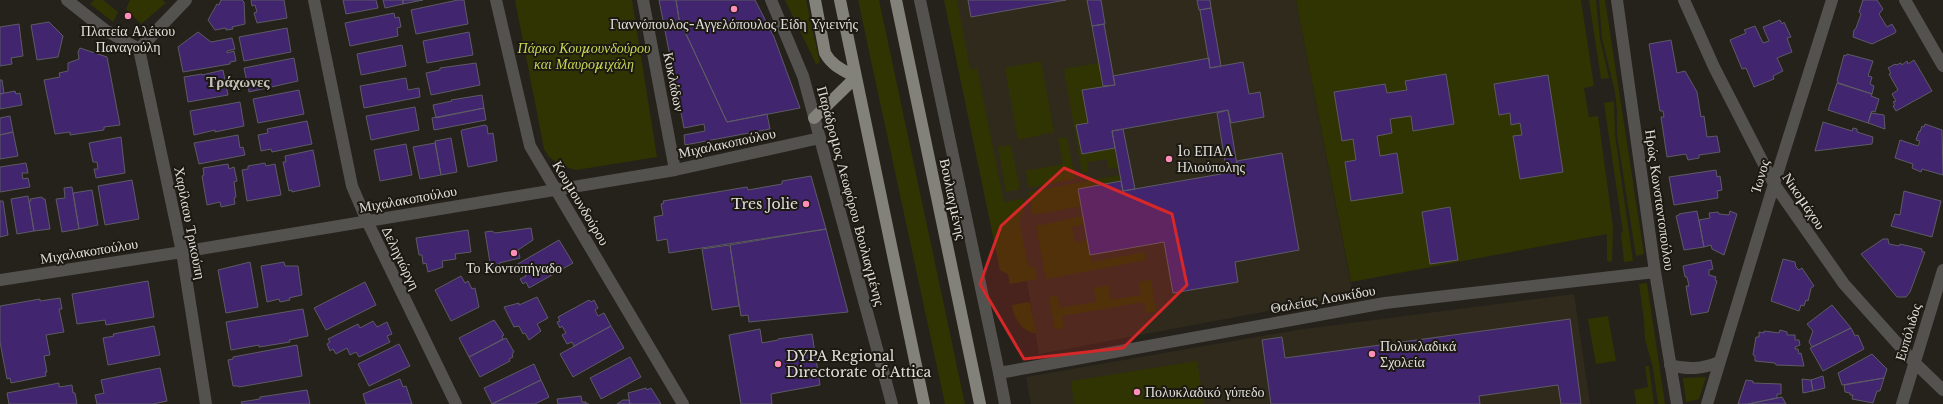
<svg xmlns="http://www.w3.org/2000/svg" width="1943" height="404" font-family="'Libre Baskerville',serif">
  <style>
    .built { fill: #302a1d }
    .green { fill: #303402 }
    .building { fill: #41256f; stroke: #5d5b64 }
    .lines { fill: none; stroke-linecap: round; stroke-linejoin: round }
    .minor { stroke: #53524f; stroke-width: 12 }
    .tertiary { stroke: #53524f; stroke-width: 12 }
    .primary { stroke: #83827a; stroke-width: 12 }
    .marked { fill: #d62828; fill-opacity: 0.2; stroke: #d62828; stroke-width: 3; stroke-linejoin: round }
    .poi-dot { fill: #ff8eb9; stroke: #1c1912; stroke-width: 1.5 }
    .labels { text-anchor: middle; dominant-baseline: central; stroke-width: 4; stroke-linejoin: round; paint-order: stroke }
    .poi-label { font-size: 14px; fill: #e1dfda; stroke: #1c1912; text-anchor: start }
    .park-label { font-size: 14px; font-style: italic; fill: #c9d655; stroke: #1c1912 }
    .street-label { font-size: 14px; fill: #e1dfda; stroke: #1c1912 }
    .neighbourhood-label { font-size: 15px; font-weight: bold; fill: #c3bfb6; stroke: #1c1912 }
  </style>
  <rect width="100%" height="100%" fill="#25221b"/>
  <!-- built -->
  <path class="built" d="M944,0H1296L1353,295L1039,354L1027,281L1010,284L1008,274L1000,270Z
    M1574,294L1590,404H1031L1026,377L1297,330Z"/>
  <!-- green -->
  <path class="green" d="M94,0H103L118,12L113,22L90,4Z
    M130,0H162L166,3L141,24L126,9Z
    M515,0H632L657,157L576,170L560,165L549,157L544,149Z
    M785,0H806L820,63L816,64Z
    M858,0H879L965,404H945Z
    M944,0H957L970,69L977,68L1004,202L1023,199L1024,209L1019,221L1028,266L1035,268L1037,279L1010,284L1008,274L1000,270Z
    M1296,0H1581L1594,86L1584,88L1589,117L1598,116L1613,227L1612,262L1607,261V234L1351,282Z
    M1589,0H1596L1600,39L1609,78L1601,79Z
    M1599,0H1605L1644,254L1636,256L1617,135V111L1615,92L1602,38Z
    M1041,61L1054,132L1018,140L1005,68Z
    M1099,63L1103,86L1082,90L1088,123L1076,125L1082,154L1115,148L1119,168L1109,169L1107,159L1087,162L1088,172L1082,173L1064,69Z
    M1614,101L1615,135L1633,261L1624,262L1621,233L1623,232L1604,103Z
    M1067,137L1075,179L1029,188L1026,171L1063,164L1058,139Z
    M1011,145L1020,189L1006,192L998,147Z
    M1120,175L1121,181L1079,189L1082,206L1033,215L1029,192Z
    M1083,216L1085,224L1072,227L1075,243L1087,240L1092,262L1144,252L1146,260L1046,279L1036,226Z
    M1151,280L1156,312L1146,313L1144,302L1062,316L1064,328L1055,330L1049,297L1057,296L1060,308L1096,302L1094,288L1109,285L1111,300L1141,295L1139,282Z
    M1647,283L1665,404H1658L1653,368L1645,339L1644,320L1639,284Z
    M1030,302L1036,333C1022,333 1013,316 1012,305Z
    M1608,316L1616,361L1596,364L1588,319Z
    M1197,361L1204,404H1074L1071,381Z
    M1645,366H1649L1654,404H1636L1634,390L1648,387Z
    M1706,377L1699,399L1686,402L1683,378Z"/>
  <!-- building -->
  <path class="building" d="M221,0H242L244,2L245,24L232,27L233,29L226,30V28L215,30L208,20L217,4L219,5Z
    M251,0H284L287,18L257,23L254,13L257,12L255,5L252,6Z
    M343,0H376L378,8L346,14Z
    M383,0H403V4L385,8Z
    M403,0H423L403,4Z
    M458,0H464L468,24L416,34L411,10Z
    M659,0H676L679,19L727,122L767,114L770,129L685,145L684,135L705,131L704,124L684,128Z
    M676,0H755L774,37L800,108L727,122L679,19Z
    M968,0H1066L971,17Z
    M1087,0H1101L1105,24L1092,26Z
    M1197,0H1210L1211,8L1199,10Z
    M1863,0H1877L1883,9L1879,14L1887,27L1892,24L1896,31L1895,33L1872,44L1853,37L1854,30L1856,28L1861,14L1859,12Z
    M1211,8L1221,66L1210,68L1200,10Z
    M394,13L395,18L399,17L401,27L397,28L398,36L350,46L345,23Z
    M1780,20L1782,24L1784,22L1791,37L1787,38L1792,52L1777,58L1783,71L1773,76L1774,79L1754,87L1746,68L1742,69L1730,40L1746,33L1744,30L1755,26L1763,43L1769,41L1763,27Z
    M49,22L63,36L58,57L37,60L31,25Z
    M19,24L23,56L11,58L12,64L0,66V27Z
    M1104,24L1115,85L1103,86L1092,26Z
    M287,28L291,52L244,61L239,37Z
    M198,32L211,42L232,38L235,49L227,51V53L234,51L236,61L230,62V64L183,72L178,47Z
    M469,32L473,55L427,63L423,41Z
    M1671,40L1677,73L1685,71L1697,92L1701,117L1704,116L1707,137L1717,136L1720,152L1699,155V158L1688,160L1686,154L1667,157L1661,117H1664L1663,111H1660L1649,44Z
    M402,45L406,66L361,75L357,54Z
    M80,48L107,57L120,125L104,127V130L70,135V132L55,134L44,80L60,77L59,73L68,71V63L79,59L78,52Z
    M1847,54L1873,61L1868,76L1872,77L1870,84L1874,86L1872,94L1839,83L1837,81L1844,55L1846,56Z
    M294,58L298,81L249,92L244,68Z
    M1209,58L1210,68L1243,62L1249,94L1260,92L1264,117L1231,123L1228,110L1112,131L1115,148L1082,154L1076,125L1088,123L1082,90L1115,85L1113,76Z
    M1914,60L1932,91L1896,111L1893,106L1895,105L1893,102L1896,101L1892,94L1898,90L1889,74L1891,73L1888,68L1895,64L1896,65L1901,63L1902,65L1907,61L1908,64Z
    M476,63L480,85L431,95L426,73L440,70V68Z
    M223,70L228,95L188,102L184,77L202,74V75Z
    M1446,74L1454,124L1413,131L1411,116L1390,119L1392,133L1377,136L1380,156L1397,153L1403,193L1351,201L1345,162L1356,160L1353,139L1342,141L1334,92L1385,84L1387,93L1407,90L1405,81Z
    M1548,75L1563,172L1520,179L1513,136L1522,135L1520,123L1511,125L1510,113L1499,115L1494,84Z
    M406,78L408,90L419,88L420,97L364,108L360,86Z
    M0,80H2L4,93L0,94Z
    M1837,83L1872,94L1871,96L1879,99L1875,112L1872,111L1868,123L1828,110Z
    M299,90L304,114L258,123L253,99Z
    M15,91L16,94L20,93L22,105L0,109V94Z
    M482,95L484,108L436,118L433,105L452,101L451,100Z
    M240,102L244,126L215,132V130L194,135L190,111Z
    M415,107L419,130L371,140L366,116Z
    M484,108L486,120L434,130L432,118Z
    M1228,110L1238,171L1227,173L1217,113Z
    M1871,113L1884,115L1885,129L1868,123Z
    M10,116L13,132L0,135V118Z
    M307,121L312,144L272,152L271,149L261,151L258,135L268,133L267,129Z
    M1823,122L1852,131L1853,128L1857,129V132L1873,137L1872,144L1815,151Z
    M1925,124L1942,130L1943,175L1922,169L1921,172L1912,168L1913,164L1895,158L1900,140L1918,146L1920,141L1916,140L1919,131L1920,132L1922,126L1924,127Z
    M485,125L487,126L488,134L493,133L497,161L468,167L461,131L462,130Z
    M1123,129L1135,189L1123,191L1112,131Z
    M13,132L18,156L0,159V135Z
    M238,135L240,148L243,147L245,155L199,164L194,143Z
    M121,137L125,173L96,178L94,169H98L97,162H93L89,143Z
    M451,138L457,172L441,175L435,141Z
    M435,143L441,175L420,179L413,147Z
    M406,144L412,175L380,181L374,150Z
    M313,150L320,186L292,192V190L289,191L283,162H286L285,156Z
    M1282,153L1299,250L1235,262L1238,282L1173,293L1164,242L1090,255L1078,189L1121,181L1123,191L1238,171L1237,161Z
    M26,163L28,173H22L23,179L28,178L30,187L0,192V167Z
    M265,163L266,166L275,164L281,195L247,201L242,170L248,169V166Z
    M228,164L229,169L234,167L237,181L234,182L236,197L234,198L235,204L221,207L220,202L207,205L202,176L204,175L203,168Z
    M1716,170L1717,177L1720,176L1722,190L1717,191L1718,198L1674,205L1669,177Z
    M811,176L826,229L669,253L667,239L657,241L654,217L663,215L661,204L664,203L663,201L747,187L748,190L782,184V181Z
    M132,180L139,219L105,225L98,186Z
    M72,187L79,229L62,232L56,199L65,198L64,188Z
    M92,190L98,225L79,229L73,193Z
    M1904,191L1941,201L1932,237L1891,226L1895,214L1900,215Z
    M28,196L34,231L17,234L11,199Z
    M42,197L43,199H45L50,229L34,231L29,201H31L30,199Z
    M0,201H3L8,235L0,237Z
    M1450,207L1458,260L1430,264L1422,212Z
    M1697,211L1704,247L1684,250L1676,216L1679,215V214Z
    M1730,211L1737,214L1724,255L1712,249L1711,245L1704,247L1699,220L1710,218L1709,213L1718,212L1719,214L1729,215Z
    M531,228L533,240L518,250L520,258L499,263L500,267L491,269L485,232L492,231L495,233Z
    M826,229L848,312L749,322L748,315L741,316L730,245Z
    M468,230L471,252L455,254L456,259L442,261L443,267L428,272L426,263L423,264L422,255H419L416,238Z
    M1883,239H1888L1889,244L1899,246L1900,244L1922,249V252H1925L1910,292L1906,297H1897L1861,254Z
    M559,240L573,263L529,288L526,282L523,284L520,279L526,276L524,272L521,274L516,265Z
    M730,245L739,306L712,310L702,249Z
    M1783,259L1795,262L1796,267L1799,270L1802,268L1814,286L1811,288L1808,301L1806,300L1804,306L1801,305L1799,311L1771,301Z
    M1711,260L1713,269L1709,270V275L1716,277L1715,280L1717,281L1708,312L1691,315L1686,286H1689L1687,277H1685L1683,266Z
    M250,262L258,307L226,313L218,270Z
    M284,262L285,266H298L302,295L289,298L290,300L280,302L279,299L267,302L261,266Z
    M461,276L465,283L468,281L472,289L475,288L479,307L451,321L435,290Z
    M148,281L154,317L106,325L105,320L77,324L72,294Z
    M365,282L376,305L326,330L314,308Z
    M537,297L548,318L537,324L541,331L529,340L525,333L523,334L519,326L514,327L504,307L519,303V305Z
    M60,298L62,309H59L64,332L46,335L50,355L44,356L47,372H45L46,376L11,383L10,378L7,379L0,342V306L40,299V301Z
    M589,300L591,302L594,300L598,308L595,310L598,316L604,313L611,326L574,346L572,342L567,344L562,335L566,333L562,326L560,328L557,322L560,321L558,317Z
    M1832,305L1851,328L1812,347L1809,342L1813,331L1807,324Z
    M303,309L308,336L289,340L290,342L259,347V345L231,350L226,322Z
    M1570,319L1581,404H1561L1558,385L1479,396L1480,404H1271L1262,340L1282,337L1285,358Z
    M494,320L504,335L502,336L503,339L469,357L459,338Z
    M373,321L377,327L387,322L392,334L387,336L390,342L359,357L356,352L350,355L347,348L336,354L333,349L330,351L327,344L330,342L328,339L358,324L360,328Z
    M154,326L160,355L108,365L103,338L114,336L113,334Z
    M611,326L624,348L573,377L560,354Z
    M1851,328L1855,336L1858,335L1864,349L1823,371L1810,348Z
    M760,329L762,343L778,340V339L812,334L820,385L771,394L772,404H741L729,335Z
    M1780,330L1787,332V335H1795V340H1799L1800,345L1795,347V349H1798L1799,354L1801,353L1804,366L1776,365L1775,363L1755,361V356L1753,355L1756,337H1759V332L1764,333V331L1779,333Z
    M506,338L514,352L512,354L513,357L509,359L510,361L480,377L469,357Z
    M399,344L410,366L369,386L358,364Z
    M297,345L302,376L239,387L238,386H233L228,360L233,359V357Z
    M1872,354L1887,369L1884,378L1842,385L1838,373Z
    M630,357L641,377L601,399L590,378Z
    M534,364L541,380L492,404L484,388Z
    M160,368L167,401L153,404H97L95,395L104,393L101,380Z
    M1823,376L1825,388L1813,391L1811,380Z
    M1884,378L1880,391H1877L1873,403L1852,399L1853,395H1850V393L1845,392L1844,385Z
    M400,379L403,387L406,386L412,404H366L363,394Z
    M1802,379L1811,380L1813,391L1803,393Z
    M541,380L549,397L535,404H492Z
    M1746,380L1753,381V383L1781,384V394H1777V398L1748,404H1738Z
    M59,383V387L72,385L73,393H75L77,404H9L7,393Z
    M646,388L647,390L651,388L661,404H630L628,393Z
    M307,390L310,404H242L241,402L260,399V397Z
    M581,396L582,402H586V404H589H558L557,399Z
    M1782,397L1786,404H1748L1777,398Z
    M623,400H629L630,404H617Z"/>
  <g class="lines">
    <!-- minor -->
    <path class="minor" d="M67,0L105,30L139,49L186,0
      M314,0L352,186L367,221L456,404
      M496,0L530,146L683,404
      M643,0L675,170
      M920,0L999,373L1385,303L1655,272
      M1617,0L1655,272L1677,404
      M1684,0L1714,67L1774,184L1844,284L1914,362L1943,390
      M1905,0L1943,66
      M139,49L182,252L206,404
      M0,280L182,252L675,170L820,138
      M1670,365C1688,370 1702,369 1719,362
      M1707,404L1774,184L1832,0
      M1902,404L1943,270"/>
    <!-- tertiary -->
    <path class="tertiary" d="M771,0L803,76L892,404
      M999,373L1005,404"/>
    <!-- primary -->
    <path class="primary" d="M840,0L924,404
      M896,0L980,404
      M814,118L856,77C843,70 832,66 825,53L815,0"/>
  </g>
  <!-- marked area -->
  <path class="marked" d="M1064,168L1172,214L1187,285L1123,348L1024,359L980,284L1001,226Z"/>
  <!-- markers -->
  <g class="poi-dot">
    <circle cx="734" cy="9" r="4"/>
    <circle cx="128" cy="16" r="4"/>
    <circle cx="1169" cy="159" r="4"/>
    <circle cx="806" cy="204" r="4"/>
    <circle cx="514" cy="253" r="4"/>
    <circle cx="1372" cy="354" r="4"/>
    <circle cx="778" cy="364" r="4"/>
    <circle cx="1137" cy="392" r="4"/>
  </g>
  <g class="labels">
    <!-- poi labels -->
    <g class="poi-label">
      <text x="734" y="24" text-anchor="middle">Γιαννόπουλος-Αγγελόπουλος Είδη Υγιεινής</text>
      <text x="128" y="31" text-anchor="middle">Πλατεία Αλέκου<tspan x="128" dy="16">Παναγούλη</tspan></text>
      <text x="1177" y="151">1ο ΕΠΑΛ<tspan x="1177" dy="16">Ηλιούπολης</tspan></text>
      <text x="798" y="204" text-anchor="end">Tres Jolie</text>
      <text x="514" y="268" text-anchor="middle">Το Κοντοπήγαδο</text>
      <text x="1380" y="346">Πολυκλαδικά<tspan x="1380" dy="16">Σχολεία</tspan></text>
      <text x="786" y="356">DYPA Regional<tspan x="786" dy="16">Directorate of Attica</tspan></text>
      <text x="1145" y="392">Πολυκλαδικό γύπεδο</text>
    </g>
    <!-- park labels -->
    <g class="park-label">
      <text x="584" y="48">Πάρκο Κουμουνδούρου<tspan x="584" dy="16">και Μαυρομιχάλη</tspan></text>
    </g>
    <!-- street labels -->
    <g class="street-label">
      <text transform="translate(674 82) rotate(79)">Κυκλάδων</text>
      <text transform="translate(727 143) rotate(-12)">Μιχαλακοπούλου</text>
      <text transform="translate(1760 176) rotate(-73)">Ίωνος</text>
      <text transform="translate(851 196) rotate(75)">Παράδρομος Λεωφόρου Βουλιαγμένης</text>
      <text transform="translate(408 199) rotate(-10)">Μιχαλακοπούλου</text>
      <text transform="translate(953 199) rotate(78)">Βουλιαγμένης</text>
      <text transform="translate(1660 200) rotate(82)">Ηρώς Κωνσταντοπούλου</text>
      <text transform="translate(1804 201) rotate(56)">Νικομάχου</text>
      <text transform="translate(581 203) rotate(59)">Κουμουνδούρου</text>
      <text transform="translate(190 223) rotate(79)">Χαρίλαου Τρικούπη</text>
      <text transform="translate(89 251) rotate(-9)">Μιχαλακοπούλου</text>
      <text transform="translate(401 258) rotate(64)">Δεληγιώργη</text>
      <text transform="translate(1323 299) rotate(-10)">Θαλείας Λουκίδου</text>
      <text transform="translate(1908 332) rotate(-73)">Ευπόλιδος</text>
    </g>
    <!-- neighbourhood labels -->
    <g class="neighbourhood-label">
      <text x="238" y="81">Τράχωνες</text>
    </g>
  </g>
</svg>
